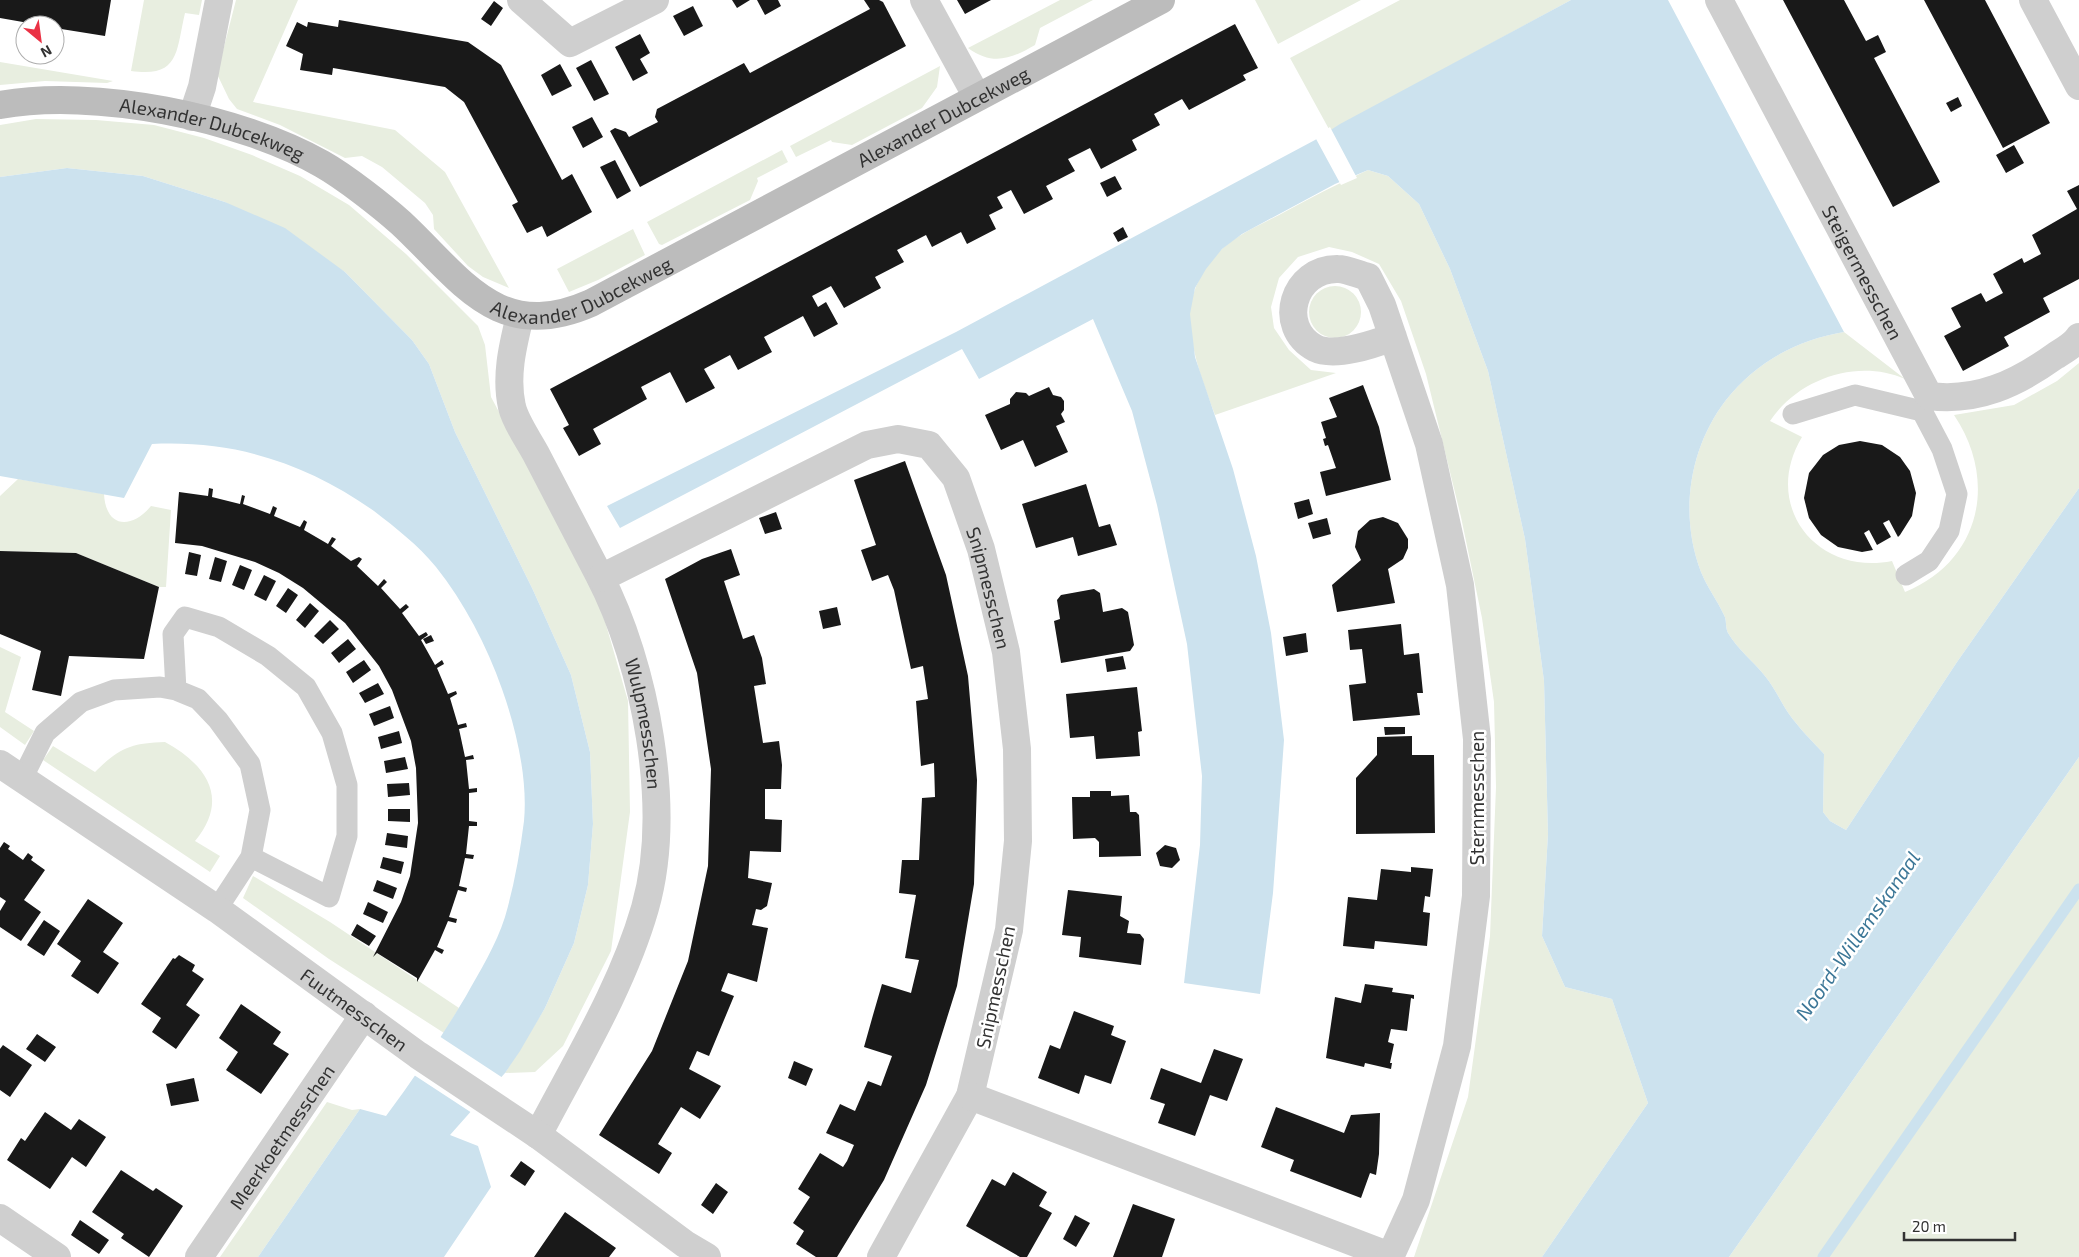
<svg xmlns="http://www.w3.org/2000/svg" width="2079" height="1257" font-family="'Exo 2',sans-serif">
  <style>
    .green { fill: #e8eee0 }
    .water { fill: #cce2ee }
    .pier { fill: #fff }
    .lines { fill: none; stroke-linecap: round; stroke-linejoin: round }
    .stream { stroke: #cce2ee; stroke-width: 11 }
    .building { fill: #191919 }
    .lane { stroke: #cfcfcf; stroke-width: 21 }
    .street { stroke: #cfcfcf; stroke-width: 28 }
    .secondary { stroke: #bcbcbc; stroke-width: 28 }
    .labels { text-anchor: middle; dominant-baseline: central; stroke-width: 5; stroke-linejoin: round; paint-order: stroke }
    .street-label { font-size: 19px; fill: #323232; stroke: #fff }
    .water-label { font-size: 20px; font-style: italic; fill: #3c7797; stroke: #fff }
  </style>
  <rect width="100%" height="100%" fill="#fff"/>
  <!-- green -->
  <path class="green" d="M144,0H202L199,15L185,13C176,51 180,78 131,71Z
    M236,0H298L253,102L395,130L445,172L509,288L483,277L468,266L434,229L433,215L425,203L382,167L362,156L345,158L280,125L237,109L229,99L217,74Z
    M1060,0H1093L1040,28L1035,45C1011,59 993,66 968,48Z
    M1255,0H1361L1278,44Z
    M1400,0H1571L1330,131L1290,58Z
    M0,62L113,81L107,83L45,81L0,85Z
    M940,66L937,87L922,108L852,145L832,142L831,140L796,157L790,146Z
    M36,119L96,120L154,125L204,138L252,155L300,176L349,205L406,254L478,326L485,345L491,397L598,597L628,701L630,812L611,951L563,1046L535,1072L505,1073L545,1008L574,943L588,885L593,824L590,752L571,675L533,590L455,432L429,364L412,340L345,272L225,202L143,176L67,168L0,177V125Z
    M782,150L788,162L757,178L758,181L750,200L662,245L659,244L647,222Z
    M1368,170L1388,176L1419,204L1450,269L1488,371L1525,539L1544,681L1548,834L1542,936L1565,987L1612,999L1648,1103L1542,1257H1414L1468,1097L1490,936L1496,787L1494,702L1482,618L1461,517L1426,374L1401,301L1379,264L1352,252L1329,247L1298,257L1279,278L1271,307L1274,328L1289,350L1311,370L1336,373L1215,415C1203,382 1190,350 1190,315C1190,291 1205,264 1223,248C1239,234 1260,225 1279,215C1308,199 1337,184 1368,170Z
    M633,229L645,255L598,280L569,292L557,269Z
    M1309 312a26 26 0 1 1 52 0a26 26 0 1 1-52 0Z
    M1844,332L1905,379C1857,358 1798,379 1770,421L1802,437C1761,505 1816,576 1892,561L1905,592C1981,561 1998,480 1954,415L2014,405L2057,381L2079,363V488L1957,662L1846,830L1830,821L1823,812L1824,754C1812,741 1799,728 1789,714C1781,702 1774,687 1765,676C1753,661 1738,650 1728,633C1725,627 1727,620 1724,615C1717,600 1707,587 1701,572C1679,515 1689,448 1726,400C1756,362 1797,340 1844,332Z
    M18,479L104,494C106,529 132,529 151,506L171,510L166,587H159L76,553L0,551V496Z
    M0,647L21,657L5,712L34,731L25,745L0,727Z
    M165,742C207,765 230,799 195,841L220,856L210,872L43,760L53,746L95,772C119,748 131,743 165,742Z
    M2079,757V1257H1729Z
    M253,876L330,922L459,1008L444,1033L329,959L243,898Z
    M327,1102L352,1110L360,1109L258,1257H220Z"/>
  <!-- water -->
  <path class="water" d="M1571,0H1668L1844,332C1797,340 1756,362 1726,400C1689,448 1679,515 1701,572C1707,587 1717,600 1724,615C1727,620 1725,627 1728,633C1738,650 1753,661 1765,676C1774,687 1781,702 1789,714C1799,728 1812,741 1824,754L1823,812L1830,821L1846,830L1957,662L2079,488V757L1729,1257H1542L1648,1103L1612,999L1565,987L1542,936L1548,834L1544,681L1525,539L1488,371L1450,269L1419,204L1388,176L1368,170L1335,184L1242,234L1222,249L1206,269L1195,288L1190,314L1195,357L1233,469L1256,556L1271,633L1284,740L1273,893L1260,994L1184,983L1200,845L1202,776L1187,644L1157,505L1132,411L1093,319L979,379L962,349L620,528L607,506L956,332L1315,140L1340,124Z
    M67,168L143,176L225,202L285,228L345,272L412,340L429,364L455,432L533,590L571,675L590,752L593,824L588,885L574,943L545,1008L520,1051L505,1073L450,1135L478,1146L491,1187L444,1257H258L360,1109L386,1116C415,1077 441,1038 466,996C480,971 496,945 505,917C514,886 520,853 524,821C528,779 516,728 502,689C487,646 464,602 436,567C418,545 396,528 374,511C306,463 235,440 152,444L124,498L0,476V177Z"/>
  <!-- pier -->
  <path class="pier" d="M1330,127L1357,178L1341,185L1315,137Z
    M439,1036L503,1078L472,1113L414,1075Z"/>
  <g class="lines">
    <!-- stream -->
    <path class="stream" d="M1823,1257L2079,889"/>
  </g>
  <!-- building -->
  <path class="building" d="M0,0H111L105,36L55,28V25H40L0,18Z
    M732,0H750L737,8Z
    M757,0H778L781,6L765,15Z
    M864,0H879L883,2L906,46L640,187L610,131L615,128L626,132L629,137L644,129L658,122L655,117L657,109L691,91L744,63L750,73L870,9Z
    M957,0H991L965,14Z
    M1783,0H1844L1866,41L1878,35L1886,52L1874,58L1940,182L1893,207Z
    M1924,0H1985L2050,123L2003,148Z
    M494,1L503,8L491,26L481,19Z
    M693,6L703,26L684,36L673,16Z
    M339,20L468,42L501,65L562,180L572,174L592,212L547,237L542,226L527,233L512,205L518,202L464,102L445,87L333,68L332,75L300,70L303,54L286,46L297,22L307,27L308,22L338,27Z
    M1235,24L1258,68L1243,75L1246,80L1189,110L1182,99L1154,114L1160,125L1132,140L1137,150L1101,169L1090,148L1068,159L1075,171L1046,186L1053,199L1024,214L1011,190L997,197L1003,208L989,215L996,229L967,244L961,232L932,247L926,235L897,250L904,262L875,277L881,288L844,308L831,286L812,296L818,307L826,302L838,324L814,337L803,316L764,337L772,352L738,370L730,355L704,369L715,388L686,403L670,372L641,387L647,399L593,429L601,444L579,456L563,428L569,425L550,389Z
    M640,34L650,53L640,59L648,73L633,81L615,47Z
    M591,60L609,94L594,101L576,68Z
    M560,64L572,86L552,96L541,75Z
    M1958,97L1962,106L1951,112L1946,103Z
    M592,117L603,137L583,148L572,127Z
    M2014,145L2024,163L2006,173L1996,155Z
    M615,160L631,191L617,199L600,167Z
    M1115,176L1122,189L1107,197L1100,183Z
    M2079,185V279L2043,298L2050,312L2004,337L2009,346L1963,371L1944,336L1961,327L1951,308L1981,293L1986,302L2003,293L1993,274L2022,258L2024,263L2041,254L2032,235L2077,209L2067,191Z
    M1123,227L1128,237L1118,242L1113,233Z
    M1363,385L1379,427L1391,480L1326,496L1320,472L1336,468L1328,445L1325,446L1323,439L1326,438L1321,422L1337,417L1329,398Z
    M1049,387L1053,395L1061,397L1064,401V410L1061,414L1065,422L1056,426L1068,452L1035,467L1023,440L1001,450L985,415L1010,404V399L1016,392L1026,393L1029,396Z
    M1860,441L1882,445L1900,457L1910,471L1916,493L1912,516L1900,535L1898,537L1889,520L1883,523L1891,537L1877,545L1869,530L1864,533L1873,550L1862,552L1838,547L1821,535L1809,518L1804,498L1809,473L1823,455L1839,445Z
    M905,461L946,575L968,676L977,780L974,884L957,986L926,1085L884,1180L837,1257H816L796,1244L804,1231L793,1223L810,1197L798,1189L820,1153L843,1167L847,1161L854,1145L826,1133L840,1104L855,1111L868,1081L881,1086L892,1056L864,1047L873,1015L882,984L911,993L919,960L905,958L916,895L899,893L902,860H919L922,798L935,797L934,763L921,766L916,701L928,699L923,666L911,669L894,590L888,575L872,581L861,550L876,545L854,480Z
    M1086,484L1099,527L1110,524L1117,545L1078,556L1073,537L1036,548L1022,504Z
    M209,488L213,489L212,497L240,504L242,495L245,496L243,504L270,514L273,506L277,508L274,516L300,527L304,520L307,522L304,530L328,544L332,537L336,539L331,546L351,561L359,557L362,559L357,566L378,586L384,579L387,582L381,588L400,609L406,604L409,607L402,613L419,636L426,632L428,635L421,640L435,665L442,660L444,664L437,668L448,694L456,691L457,694L450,698L458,725L466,723L467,727L459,729L465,757L473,755L474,759L466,760L469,789L477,788V792L469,793V821L477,822V826H469L466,854L474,855L473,859L465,858L459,886L467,888L466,892L458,890L449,917L457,919L456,923L448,921L437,947L444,950L442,954L435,950L417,982V978L377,953L373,957L401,902L410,876L418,823L416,768L411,741L392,690L379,666L345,623L303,588L279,573L255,562L202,546L175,543L179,492L208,496Z
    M1309,499L1313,514L1298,519L1294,503Z
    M776,512L782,529L765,534L759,518Z
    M1383,517L1398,523L1408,539V548L1403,559L1388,569L1395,603L1337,612L1332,585L1361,560L1355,547L1358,531L1370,520Z
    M1327,518L1331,534L1313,539L1308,523Z
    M731,549L740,575L724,581L743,639L754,635L762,658L766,684L754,686L763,743L779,741L782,765L781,789H765V819L782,820L781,852L750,851L748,878L772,883L767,906L761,910L756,909L752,925L768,928L757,982L728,973L721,991L734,996L709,1056L697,1051L689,1069L721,1086L700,1119L681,1107L658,1144L672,1153L659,1174L599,1135L652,1051L688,961L708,866L711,769L697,673L665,579L702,559Z
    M0,551L76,553L159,587L144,659L69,656L61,696L32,690L41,651L0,634Z
    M189,552L201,555L197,576L185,574Z
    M215,557L227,561L221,582L209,579Z
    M240,565L252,570L244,590L232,585Z
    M264,575L276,581L266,601L254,595Z
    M288,588L298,595L286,613L276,606Z
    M1094,589L1100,593L1103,612L1122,608L1128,612L1134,645L1130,651L1061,663L1054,621L1060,619L1057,600L1061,595Z
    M310,603L319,611L305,628L296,620Z
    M837,607L841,625L823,629L819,611Z
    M330,620L339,629L323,644L314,636Z
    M1401,624L1404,655L1419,653L1423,693H1417L1420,715L1353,721L1349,685L1366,683L1362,649L1350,650L1348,630Z
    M1306,633L1308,652L1286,656L1283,637Z
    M431,635L434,641L426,644L423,639Z
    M348,639L356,649L339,663L331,653Z
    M1123,656L1126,669L1107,672L1105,659Z
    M364,660L371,670L353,683L346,672Z
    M378,683L384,694L365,703L359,693Z
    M1137,687L1142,731L1138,732L1140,756L1096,759L1094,736L1070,738L1066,694Z
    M390,706L394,718L374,726L369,714Z
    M1384,727H1405V734L1385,735Z
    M399,731L402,743L381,749L378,737Z
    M1412,736V755H1434L1435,833L1356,834V778L1377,755V737Z
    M405,757L408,769L386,773L384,761Z
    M409,783L410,795L388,797L387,784Z
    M1090,791H1111V796L1129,795L1130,812H1136L1139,815L1141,856L1099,857V842L1095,838L1073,839L1072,797H1090Z
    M388,809H410V822L388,821Z
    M387,833L408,836L407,848L385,845Z
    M4,842L10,846L8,849L23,860L28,853L33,857L31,860L45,870L24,900L41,912L21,941L0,927V911L6,901L0,897V848Z
    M1165,845L1176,848L1180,860L1172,868L1160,866L1156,853Z
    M383,857L404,862L401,874L380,868Z
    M1411,867L1433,869L1430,897L1425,896L1423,912L1430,913L1427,946L1375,941L1374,949L1343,946L1348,897L1377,900L1381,869L1411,872Z
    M377,880L397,888L393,899L373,891Z
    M1068,890L1122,896L1120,916L1129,921L1127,933L1140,934L1144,939L1141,965L1079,957L1081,937L1062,935Z
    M88,899L123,923L103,952L119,963L98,994L71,976L81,961L57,944Z
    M368,902L388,912L383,923L363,914Z
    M44,920L60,931L44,956L27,945Z
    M357,924L376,936L369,946L351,935Z
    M179,955L195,965L192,971L204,979L186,1005L200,1015L176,1049L152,1032L161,1018L141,1004L173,958L175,959Z
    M1365,984L1393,988L1392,992L1414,995V999L1411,998L1407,1031L1391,1029L1388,1042L1394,1044L1390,1063H1392L1391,1069L1365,1063L1364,1067L1326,1058L1335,997L1361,1003Z
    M241,1004L281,1032L273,1044L289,1054L261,1094L226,1070L238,1052L219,1038Z
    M1074,1011L1114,1026L1111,1035L1126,1041L1111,1084L1085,1075L1079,1094L1038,1078L1050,1045L1060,1049Z
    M37,1034L56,1047L45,1062L26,1049Z
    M3,1045L32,1065L10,1097L0,1090V1049Z
    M1214,1049L1243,1059L1227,1101L1210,1095L1195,1136L1158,1123L1165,1104L1150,1099L1161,1068L1201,1083Z
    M794,1061L813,1069L806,1086L788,1078Z
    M194,1078L199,1101L171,1106L166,1084Z
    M1276,1107L1344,1133L1351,1115L1380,1113L1379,1154L1376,1175L1370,1173L1361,1198L1290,1171L1294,1160L1261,1147Z
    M45,1112L71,1130L79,1119L106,1137L86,1167L72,1157L50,1189L7,1160L21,1138L25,1141Z
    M521,1161L535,1171L525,1186L510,1176Z
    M121,1170L153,1191L156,1188L183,1206L149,1257L121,1238L124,1234L92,1212Z
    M1013,1172L1047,1192L1039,1206L1052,1213L1027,1257H1020L966,1226L992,1179L1005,1186Z
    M716,1183L728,1192L713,1214L701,1205Z
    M1133,1204L1175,1219L1162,1257H1113Z
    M565,1212L616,1248L609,1257H534Z
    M1075,1215L1090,1223L1076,1247L1063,1239Z
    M80,1220L109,1240L99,1254L71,1235Z"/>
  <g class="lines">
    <!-- lane -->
    <path class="lane" d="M1793,414L1855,395L1922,411
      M1906,575L1929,561L1949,531L1957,494L1942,449L1922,411L1929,396
      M176,690L173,634L185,617L219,627L268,656L306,687L332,733L347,785V836L329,897L251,857
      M22,779L45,733L81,702L114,690L160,687L176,690L198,699L218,720L250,764L260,810L251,857L217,909"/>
    <!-- street -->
    <g class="street">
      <path d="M521,0L570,43L655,0"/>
      <path d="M924,0L977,97"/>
      <path id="s1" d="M1719,0L1929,396C1977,402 2016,384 2055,356C2063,351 2074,345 2079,337"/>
      <path d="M2033,0L2079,86"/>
      <path d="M192,117L202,87L219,0"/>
      <path id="s2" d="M520,316C513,345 505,376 512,407C516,423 528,439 536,454C557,494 578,534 599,575C646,665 673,810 645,908C622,988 576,1062 538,1135"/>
      <path id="s3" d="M601,578L867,445L898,439L929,445L956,478L981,549L1006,652L1017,749L1018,841L1009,930L970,1096L881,1257"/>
      <path id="s4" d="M0,764L217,909L418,1055L538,1135L685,1244L707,1257"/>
      <path d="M970,1096L1390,1256"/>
      <path d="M0,1218L57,1257"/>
      <path id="s5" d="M199,1257L364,1015"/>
      <path d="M1390,1257L1416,1200L1457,1046L1476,896L1477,739L1460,585L1429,444L1382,305L1368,277C1359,275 1347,269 1338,269C1293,268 1276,327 1315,348C1335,358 1374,344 1393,337"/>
    </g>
    <!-- secondary -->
    <path class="secondary" id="s6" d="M0,105C94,88 239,117 322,164C345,177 382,206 401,223C462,280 498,344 591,303L1161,0"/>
  </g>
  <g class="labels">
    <!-- street labels -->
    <g class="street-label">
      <text stroke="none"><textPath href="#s6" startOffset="1055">Alexander Dubcekweg</textPath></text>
      <text stroke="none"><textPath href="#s6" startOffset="216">Alexander Dubcekweg</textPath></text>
      <text stroke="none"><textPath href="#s1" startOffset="308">Steigermesschen</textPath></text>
      <text stroke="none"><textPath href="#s6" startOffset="650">Alexander Dubcekweg</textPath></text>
      <text stroke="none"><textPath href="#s3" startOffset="518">Snipmesschen</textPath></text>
      <text stroke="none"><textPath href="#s2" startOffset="438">Wulpmesschen</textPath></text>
      <text transform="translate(1476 798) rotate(-90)">Sternmesschen</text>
      <text transform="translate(995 987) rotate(-78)">Snipmesschen</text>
      <text stroke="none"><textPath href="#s4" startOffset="431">Fuutmesschen</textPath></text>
      <text stroke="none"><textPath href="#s5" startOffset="146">Meerkoetmesschen</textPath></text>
    </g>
    <!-- water labels -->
    <g class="water-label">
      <text transform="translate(1857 935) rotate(-55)">Noord-Willemskanaal</text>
    </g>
  </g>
  <!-- north arrow -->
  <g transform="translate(40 40) rotate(151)"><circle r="24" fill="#ffffff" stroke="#adadad"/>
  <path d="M0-4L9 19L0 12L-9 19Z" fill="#ea3245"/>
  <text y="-8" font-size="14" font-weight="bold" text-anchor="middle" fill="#323232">N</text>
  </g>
  <!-- scale -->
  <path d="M1904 1232v8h111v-8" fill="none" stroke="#323232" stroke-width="2.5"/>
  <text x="1912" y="1232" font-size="15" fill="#323232" stroke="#ffffff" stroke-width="4" paint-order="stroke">20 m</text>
</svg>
